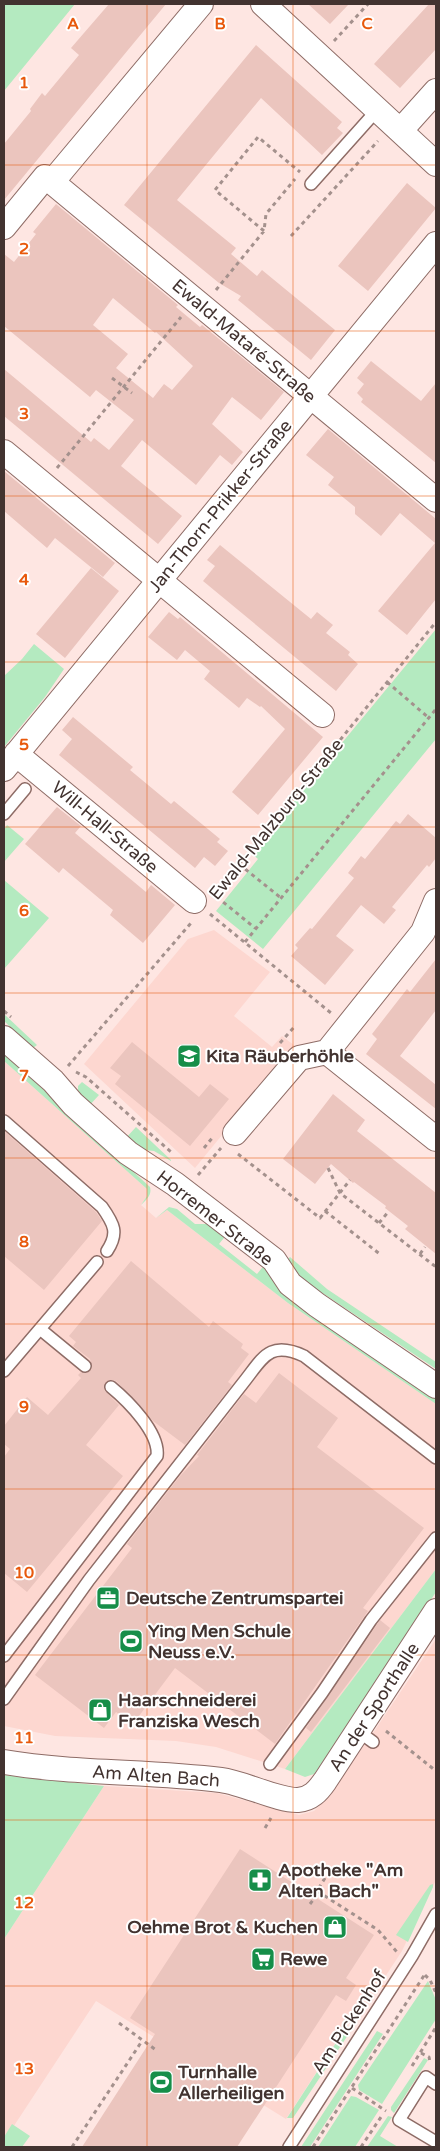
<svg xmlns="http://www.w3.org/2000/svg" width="440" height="2151" font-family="'Varela Round',sans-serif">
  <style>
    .built { fill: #fdd7d0 }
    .green { fill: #b4eac0 }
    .building { fill: #ebc5be; fill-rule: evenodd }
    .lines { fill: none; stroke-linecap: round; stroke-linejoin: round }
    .lane-casing { stroke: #8e6c66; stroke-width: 14 }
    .street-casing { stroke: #8e6c66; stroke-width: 26 }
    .path { stroke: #a4918d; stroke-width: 3; stroke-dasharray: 4 4; stroke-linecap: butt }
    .lane { stroke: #fff; stroke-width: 11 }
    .street { stroke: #fff; stroke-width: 24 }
    .grid { fill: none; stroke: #e8590c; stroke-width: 1; stroke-opacity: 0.55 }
    .labels { text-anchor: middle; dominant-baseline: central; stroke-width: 4; stroke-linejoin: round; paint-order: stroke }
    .street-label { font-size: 18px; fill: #423330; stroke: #fff }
    .poi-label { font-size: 18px; font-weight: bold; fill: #423330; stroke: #fff; text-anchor: start }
    .grid-label { font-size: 16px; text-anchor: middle; font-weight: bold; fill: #e8590c; stroke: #fff; stroke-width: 4; stroke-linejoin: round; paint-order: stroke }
  </style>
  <rect width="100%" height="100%" fill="#fee6e2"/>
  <!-- built -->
  <path class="built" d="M214,930L270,972L234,1016L272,1047L282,1036L295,1046L195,1168L84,1064L188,939Z
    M4,1061L147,1189V1196L141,1205L156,1218L167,1210L288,1303L436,1404V1569L285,1769L216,1747L176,1741L55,1736L4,1726Z
    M436,1639V1880L402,1951L358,2018L353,2016L286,2119L96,2001L4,2141V1939L104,1786L217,1793L299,1815L314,1811L322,1803L375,1730Z"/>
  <!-- green -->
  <path class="green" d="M4,4H75L4,91Z
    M436,629V739L263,949L216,911L258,859L251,853Z
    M34,644L64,669L45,697L4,747V676L22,659Z
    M7,825L24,839L4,862V830Z
    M4,880L49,918L4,969Z
    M4,1014L37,1045L33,1048L4,1021Z
    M4,1053L47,1093L52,1094L57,1102L150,1187C152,1195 147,1199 141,1205L147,1196V1189L4,1061Z
    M82,1082L99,1095L88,1107L78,1097V1086Z
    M136,1127L171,1160V1161L154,1151L144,1150L125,1139Z
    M169,1207L177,1209L195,1224H208L228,1233L219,1244L257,1274L266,1263L436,1396V1404L288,1303L167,1210L156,1218Z
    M290,1257L327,1289L436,1362V1369L321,1292C305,1286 296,1274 288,1259Z
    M436,1569V1592L321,1765L314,1774L305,1777L285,1769Z
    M4,1775L104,1786L4,1939Z
    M433,1884V1887L408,1942L396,1935L430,1885Z
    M428,1981L436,2000V2019L382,2104L359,2090L358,2085Z
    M377,2031L383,2034L310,2147H301Z
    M343,2032L348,2035L293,2118H287Z
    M424,2058L428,2060L394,2113L391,2110V2107Z
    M351,2096L356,2097L379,2110L355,2147H318Z
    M388,2116L392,2117L380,2136L398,2147H367Z
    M12,2124L30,2136L22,2147H4V2137Z"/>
  <!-- building -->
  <path class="building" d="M109,4H166L4,200V144L31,111L30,109L42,93L45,96L79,55L71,48Z
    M308,4H349L330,24Z
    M429,4H436V49L400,88L374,64Z
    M256,45L342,122L337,128L343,133L322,155L261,98L177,200L236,248L231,254L257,276L262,270L335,330L311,360L238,300L241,296L219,283L124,205Z
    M407,183L436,208L368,291L338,266Z
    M56,204L178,305L176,307L200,327L202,325L284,392L261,420L232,397L212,424L243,452L232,465L220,455L196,485L142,440L121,466L182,516L158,544L4,416V369L91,442L94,438L109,450L134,420L96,390L90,397L4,326V254L14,262L36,234L33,232ZM113,298L155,333L156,332L193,366L172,390L164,384L153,398L116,368L128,354L93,325Z
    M371,361L421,401L436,383V463L361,402L363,399L357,393L364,384L357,378Z
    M328,429L436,519V599L407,635L378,611L435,543L400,513L381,536L355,514V507L328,485L334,477L306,455Z
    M4,471L115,563L103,577L55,538L47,548L4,511Z
    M220,545L311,619L317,612L333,625L326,633L350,652L348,655L358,664L336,691L203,581L215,566L207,560Z
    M91,568L119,591L65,658L36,634Z
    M169,612L178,619L180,617L323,737L258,815L232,792L285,729L261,706L260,707L247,698L239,708L204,679L210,671L185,650L177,660L148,637Z
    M73,717L133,767L130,770L171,804L174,801L220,839L217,842L228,851L215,866L204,857L195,868L59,755L72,739L62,730Z
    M57,807L81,826L75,833L146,892L151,885L175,905L143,943L110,915L113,910L63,868L59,873L25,844Z
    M408,814L436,838V858L429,867L427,865L392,907L396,910L384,924L361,905L336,936L354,950L325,985L291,956L298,948L295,945L310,928L312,929L354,878L348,873L361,856L365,859L396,821L400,824Z
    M436,959V1010L400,1056L436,1085V1109L366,1054L377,1039L372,1034L407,989L410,992Z
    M132,1042L199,1097L210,1084L229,1099L190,1146L115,1084L121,1076L110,1068Z
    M333,1094L365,1120L357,1131L436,1193V1254L405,1229L408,1226L385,1208L386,1206L354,1182L353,1183L331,1164L315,1184L283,1159Z
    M4,1131L96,1212L102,1221L44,1290L4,1256Z
    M131,1261L209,1327L213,1321L243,1344L241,1348L249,1354L228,1382L232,1385L185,1445L153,1421L139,1404L116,1381L112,1380L106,1382L104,1390L119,1405L86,1445L123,1476L27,1592L4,1573V1457L10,1449L4,1444V1426L27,1397L48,1415L81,1378L78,1375L81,1372L87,1373L91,1370L92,1367L90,1359L73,1346L76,1342L69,1336Z
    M279,1373L338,1418L317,1447L424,1528L363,1608L368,1611L275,1744L175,1668L133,1724L116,1712L104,1728L35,1675L132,1548L127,1544L180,1476L199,1456L197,1455L244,1394L256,1403Z
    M380,1620L390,1628L311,1732L306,1728Z
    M240,1849L374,1935L346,1978L356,1985L346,2001L336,1995L237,2147H82L155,2034L130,2018Z"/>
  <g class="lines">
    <!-- lane casing -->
    <g class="lane-casing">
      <path id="lane" d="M311,184L378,109
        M4,814L25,789
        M4,1121L102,1207C114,1224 119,1233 107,1251
        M40,1329L85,1366
        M4,1371L97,1262
        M4,1656L157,1456C160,1433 128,1401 111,1387
        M4,1699L89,1580L243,1383C263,1358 269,1340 304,1356L436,1458
        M358,1731L373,1742
        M270,1764L322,1693L371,1620L436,1538
        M436,2084L426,2077L399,2120L436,2142
        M289,2147L412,1956L436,1914"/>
    </g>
    <!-- street casing -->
    <g class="street-casing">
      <path id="street" d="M263,4L436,164
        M401,130L436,91
        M52,182L436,500
        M4,227L45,177L52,182L201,4
        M4,452L322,715
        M16,754L194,901
        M4,769L436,244
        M4,1038L53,1081L73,1104L128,1153L175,1184L274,1260L290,1284L317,1305L436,1386
        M327,1052L436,1139
        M235,1133L299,1058L327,1052L423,932L436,901
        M4,1762C76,1774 149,1771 221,1780C244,1783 279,1801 298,1800C311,1799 318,1791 325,1781L436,1611"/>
    </g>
    <!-- path -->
    <path class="path" d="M334,41L368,4
      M264,231L215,190L258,137L300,172
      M291,236L378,141
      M216,290L264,231L266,214L295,179
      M112,378L132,393
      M57,468L181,317
      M387,682L429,718
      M239,864L281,898
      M214,895L436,622
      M217,897L255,928
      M210,914L331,1013
      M245,942L436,709
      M4,1011L11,1017
      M280,1043L295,1026
      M68,1066L191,923
      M76,1072L86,1077L171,1152
      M204,1148L213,1137
      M238,1154L320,1218L350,1180
      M328,1168L340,1193L436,1267
      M198,1175L221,1148
      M325,1211L381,1255
      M379,1223L389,1211
      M420,1254L425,1247
      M386,1731L436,1771
      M265,1828L271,1818
      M325,1878L317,1891L378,1930L397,1952
      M310,1904L319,1892
      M425,1975L430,1980L436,1993
      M119,2023L156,2050
      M421,2053L429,2057L430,2062
      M412,2066L436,2027
      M352,2088L386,2111
      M72,2147L142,2041
      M313,2147L425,1974
      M361,2147L383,2114"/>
    <!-- lane -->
    <use href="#lane" class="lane"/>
    <!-- street -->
    <use href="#street" class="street"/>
  </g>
  <!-- grid -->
  <path class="grid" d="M147,4V2147M293,4V2147M4,165H436M4,331H436M4,496H436M4,662H436M4,827H436M4,993H436M4,1158H436M4,1324H436M4,1489H436M4,1655H436M4,1820H436M4,1986H436"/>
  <!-- icons -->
  <defs>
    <g id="school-square" transform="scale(1.25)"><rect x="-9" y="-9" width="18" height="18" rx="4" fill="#168e49" stroke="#fff"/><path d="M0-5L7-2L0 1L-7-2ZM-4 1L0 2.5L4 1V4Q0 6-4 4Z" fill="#fff"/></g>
    <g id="office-square" transform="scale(1.25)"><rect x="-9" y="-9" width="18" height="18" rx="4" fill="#168e49" stroke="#fff"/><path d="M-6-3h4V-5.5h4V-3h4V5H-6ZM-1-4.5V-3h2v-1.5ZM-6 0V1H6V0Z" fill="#fff"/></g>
    <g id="stadium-square" transform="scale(1.25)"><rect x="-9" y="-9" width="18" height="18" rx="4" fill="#168e49" stroke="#fff"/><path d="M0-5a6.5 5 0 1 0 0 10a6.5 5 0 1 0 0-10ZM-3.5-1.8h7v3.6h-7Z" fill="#fff"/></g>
    <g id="shop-square" transform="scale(1.25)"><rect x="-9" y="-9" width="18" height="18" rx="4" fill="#168e49" stroke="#fff"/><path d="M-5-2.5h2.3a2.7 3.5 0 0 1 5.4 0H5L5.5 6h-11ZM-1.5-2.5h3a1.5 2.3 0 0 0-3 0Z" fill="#fff"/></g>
    <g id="pharmacy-square" transform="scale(1.25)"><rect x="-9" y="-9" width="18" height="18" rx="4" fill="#168e49" stroke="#fff"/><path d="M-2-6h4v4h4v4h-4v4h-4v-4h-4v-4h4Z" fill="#fff"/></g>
    <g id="supermarket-square" transform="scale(1.25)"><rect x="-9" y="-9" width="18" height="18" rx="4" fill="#168e49" stroke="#fff"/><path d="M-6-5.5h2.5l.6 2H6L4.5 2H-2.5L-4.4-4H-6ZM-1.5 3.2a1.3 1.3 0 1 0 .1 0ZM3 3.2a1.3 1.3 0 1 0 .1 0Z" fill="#fff"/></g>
  </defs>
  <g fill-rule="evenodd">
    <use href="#school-square" x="189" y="1056"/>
    <use href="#office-square" x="108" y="1598"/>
    <use href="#stadium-square" x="131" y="1641"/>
    <use href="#shop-square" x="100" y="1710"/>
    <use href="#pharmacy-square" x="260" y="1880"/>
    <use href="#shop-square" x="335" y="1927"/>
    <use href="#supermarket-square" x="263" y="1959"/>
    <use href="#stadium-square" x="161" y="2082"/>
  </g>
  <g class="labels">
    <!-- street labels -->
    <g class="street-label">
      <text transform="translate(244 341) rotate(40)">Ewald-Mataré-Straße</text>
      <text transform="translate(220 506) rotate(-51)">Jan-Thorn-Prikker-Straße</text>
      <text transform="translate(276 819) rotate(-51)">Ewald-Malzburg-Straße</text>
      <text transform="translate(105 827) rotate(40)">Will-Hall-Straße</text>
      <text transform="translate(215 1218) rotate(38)">Horremer Straße</text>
      <text transform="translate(374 1707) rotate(-57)">An der Sporthalle</text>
      <text transform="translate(156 1776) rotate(4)">Am Alten Bach</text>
      <text transform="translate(349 2022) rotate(-57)">Am Pickenhof</text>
    </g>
    <!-- poi labels -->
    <g class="poi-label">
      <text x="206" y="1056">Kita Räuberhöhle</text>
      <text x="126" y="1598">Deutsche Zentrumspartei</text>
      <text x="148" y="1631">Ying Men Schule<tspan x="148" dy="21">Neuss e.V.</tspan></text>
      <text x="118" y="1700">Haarschneiderei<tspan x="118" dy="21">Franziska Wesch</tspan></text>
      <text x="278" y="1870">Apotheke "Am<tspan x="278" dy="21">Alten Bach"</tspan></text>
      <text x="318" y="1927" text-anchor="end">Oehme Brot &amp; Kuchen</text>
      <text x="280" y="1959">Rewe</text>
      <text x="178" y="2072">Turnhalle<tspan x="178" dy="21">Allerheiligen</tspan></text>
    </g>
  </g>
  <g class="grid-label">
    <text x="73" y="29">A</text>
    <text x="220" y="29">B</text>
    <text x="367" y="29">C</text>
    <text x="24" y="88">1</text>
    <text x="24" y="254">2</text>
    <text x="24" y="419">3</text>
    <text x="24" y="585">4</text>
    <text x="24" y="750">5</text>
    <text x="24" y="916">6</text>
    <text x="24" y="1081">7</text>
    <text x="24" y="1247">8</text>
    <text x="24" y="1412">9</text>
    <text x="24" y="1578">10</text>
    <text x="24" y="1743">11</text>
    <text x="24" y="1908">12</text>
    <text x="24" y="2074">13</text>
  </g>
  <!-- border -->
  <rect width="440" height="2151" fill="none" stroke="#423330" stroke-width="10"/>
</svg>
